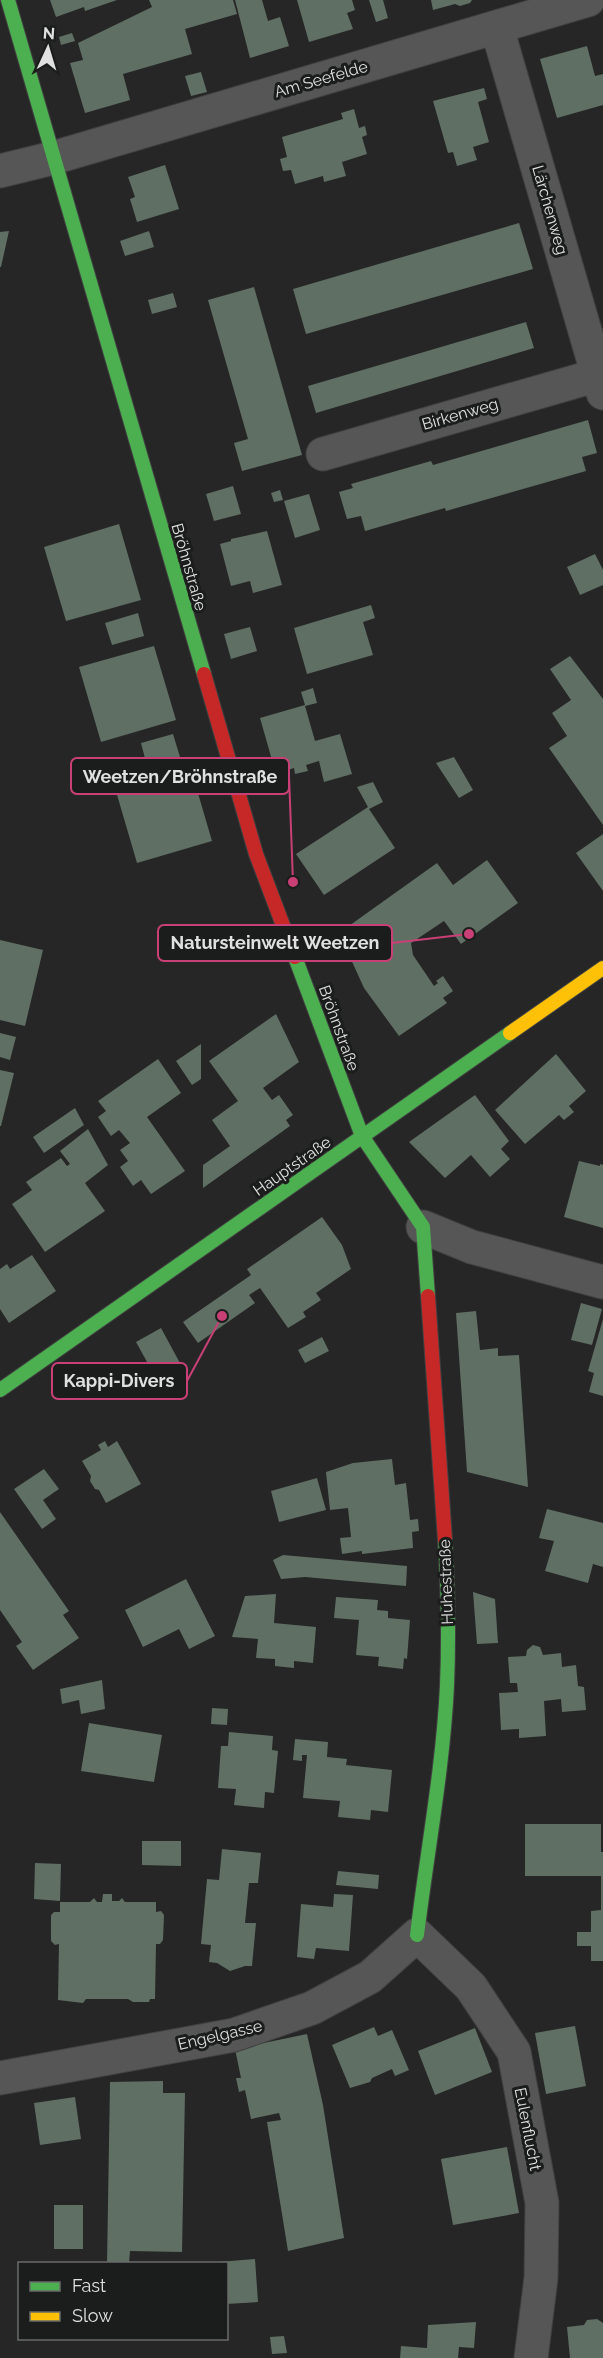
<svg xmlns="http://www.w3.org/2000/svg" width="603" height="2358" font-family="Raleway,sans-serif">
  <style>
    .building { fill: #5f6f64 }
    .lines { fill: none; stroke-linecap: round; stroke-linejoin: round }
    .street-casing { stroke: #414141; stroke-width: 35 }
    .fast-casing { stroke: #414141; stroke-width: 16 }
    .slow-casing { stroke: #414141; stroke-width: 16 }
    .jam-casing { stroke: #414141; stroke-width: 16 }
    .street { stroke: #565656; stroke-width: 33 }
    .fast { stroke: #4caf50; stroke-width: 14 }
    .slow { stroke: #ffc107; stroke-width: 14 }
    .jam { stroke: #c62828; stroke-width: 14 }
    .labels { text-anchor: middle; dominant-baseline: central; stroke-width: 6; stroke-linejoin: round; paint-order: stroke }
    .street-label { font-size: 16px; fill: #dfe0df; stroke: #1b1d1c }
    .leader { fill: none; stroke: #c84075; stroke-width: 2 }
    .callout-dot { fill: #c84075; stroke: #1b1d1c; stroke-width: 2 }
    .callout { fill: #1b1d1c; stroke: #c84075; stroke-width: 2 }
    .callout-label { font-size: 18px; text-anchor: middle; font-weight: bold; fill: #dfe0df }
  </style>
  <rect width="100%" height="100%" fill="#262626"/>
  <!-- building -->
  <path class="building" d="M50,0H117L85,11L84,7L56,17Z
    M149,0H233L237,14L185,29L192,54L123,74L130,100L85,113L70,63L83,60L78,43L152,7Z
    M235,0H262L268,21L280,17L289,46L250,58Z
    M297,0H352L355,10L347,13L353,29L309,42Z
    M369,0H383L388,18L376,22Z
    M431,0H472L470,3L460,6L455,4L433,10Z
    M72,33L75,41L61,45L59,37Z
    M587,46L595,76L603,74V105L557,118L540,59Z
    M201,72L207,92L191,96L185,76Z
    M484,88L487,99L478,102L489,142L473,147L477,160L457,166L453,152L448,153L433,101Z
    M354,109L359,128L365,126L367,135L362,137L367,154L342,162L346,176L324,182L323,176L295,184L291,170L283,171L280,159L287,157L282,137L343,119L341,113Z
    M165,165L179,209L137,222L130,199L135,197L128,177Z
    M519,223L533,269L306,334L293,289Z
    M9,231L1,267H0V232Z
    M149,231L154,247L125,256L120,241Z
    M254,287L302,455L242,471L234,443L248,439L208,300Z
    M173,293L177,307L152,314L148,300Z
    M526,322L534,348L316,413L308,386Z
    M588,420L597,453L582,457L586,471L446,511L445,508L365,531L361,516L347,519L339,492L353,488L351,484L431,461L433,465Z
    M233,486L241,514L214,521L206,494Z
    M280,490L283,500L274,502L271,493Z
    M309,494L320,530L295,538L284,501Z
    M119,524L141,600L66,621L44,547Z
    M267,531L282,585L253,593L250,581L231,586L220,544L231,541V539Z
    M595,554L603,570V585L580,595L567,567Z
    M371,605L375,618L363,622L373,655L307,674L294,628Z
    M138,613L144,636L112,645L105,623Z
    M250,627L257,651L231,659L224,634Z
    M154,646L176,720L101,742L79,667Z
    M570,656L603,699V825L549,748L567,736L552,713L571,700L550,669Z
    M313,688L317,703L305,706L315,741L340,734L352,774L324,782L319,761L306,765L308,771L295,774L294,768L276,774L260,718L305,705L301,692Z
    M173,734L180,757L147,766L141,743Z
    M454,757L473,790L459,798L436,763Z
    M190,766L212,841L137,863L115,788Z
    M373,782L383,802L369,809L395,848L324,895L296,854L368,807L357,787Z
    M603,834V891L576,853Z
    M487,860L518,903L461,944L444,921L411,943L413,955L434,986L438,983L436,981L443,976L453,991L443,998L447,1003L399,1036L364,988L339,933L437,863L453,885Z
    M0,940L43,950L25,1026L0,1020Z
    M276,1014L299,1062L263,1088L272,1100L279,1095L293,1115L286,1120L290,1126L203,1188V1165L230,1146L212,1120L238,1101L209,1061Z
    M0,1033L16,1037L10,1060L0,1057Z
    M201,1044V1079L192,1085L176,1061Z
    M556,1054L586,1091L569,1106L574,1112L564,1120L559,1115L525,1144L495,1110Z
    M158,1059L181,1093L147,1117L185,1171L151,1194L141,1180L133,1186L120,1167L128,1161L120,1150L130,1143L119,1130L111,1136L98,1117L106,1111L98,1101Z
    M0,1070L14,1073L1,1126H0Z
    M475,1095L509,1141L501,1149L510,1159L490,1177L471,1155L445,1178L409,1142Z
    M75,1108L84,1125L44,1153L33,1137Z
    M88,1129L108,1165L85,1183L105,1211L45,1252L12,1204L32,1190L26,1182L61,1158L67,1166L70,1164L60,1151Z
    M579,1161L600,1166V1164L603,1165V1228L564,1217Z
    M322,1217L342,1245L351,1269L316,1293L321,1300L303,1312L306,1317L288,1328L260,1288L249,1295L255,1303L198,1343L183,1322L251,1275L247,1269Z
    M32,1255L56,1291L9,1323L0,1309V1269L7,1264L10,1269Z
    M581,1303L602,1309L592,1345L571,1340Z
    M476,1311L480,1350L498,1348V1356L519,1355L528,1487L467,1472L456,1313Z
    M603,1319V1396L589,1392L594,1373L588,1371Z
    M161,1328L187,1376L162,1389L136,1342Z
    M322,1337L329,1351L305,1363L298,1350Z
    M105,1441L108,1447L117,1441L141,1484L106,1503L99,1490L95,1489L90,1481L91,1476L82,1461L101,1450L98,1445Z
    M392,1459L395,1485L406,1483L410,1520L418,1519L419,1531L412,1532L413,1548L362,1554V1551L342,1554L340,1538L351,1537L348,1508L330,1510L326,1472L353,1463Z
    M44,1469L59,1489L43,1500L56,1519L42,1529L14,1489Z
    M317,1478L326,1510L279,1522L271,1491Z
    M547,1509L603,1523V1567L593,1564L588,1583L545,1571L554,1541L539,1538Z
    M0,1512L69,1611L63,1615L79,1638L33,1670L16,1646L22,1642L0,1610Z
    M283,1555L407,1566L406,1586L305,1577L281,1579L273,1560Z
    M186,1579L215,1636L189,1649L179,1629L143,1647L125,1610Z
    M473,1592L495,1599L498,1643L477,1644Z
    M276,1594L274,1623L316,1627L313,1663L294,1661V1668L275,1666V1659L256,1658L258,1639L232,1637L245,1596Z
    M336,1597L378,1600L377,1610L388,1611V1618L410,1620L407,1659L404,1658L403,1669L378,1666L379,1657L356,1655L359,1620L334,1618Z
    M533,1645L540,1647L543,1655L561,1653L562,1667L576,1665L578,1686L584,1687L586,1710L562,1712L561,1699L544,1701L546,1736L519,1738V1729L501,1730L499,1693L518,1692L517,1683H510L508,1657L526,1656L527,1650Z
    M102,1680L105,1709L81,1714L79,1700L62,1704L60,1689Z
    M212,1708L228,1709L227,1725L211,1724Z
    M89,1723L162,1735L154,1782L81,1771Z
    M229,1732L273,1736L272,1750L278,1751L274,1793L265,1792L264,1808L234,1805L236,1789L218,1788L221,1746H228Z
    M295,1739L328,1742L327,1757L347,1759L346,1765L392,1770L388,1812L371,1810L370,1820L338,1817L340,1801L303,1798L307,1755H302V1761L293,1760Z
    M525,1824H601V1852H603V1961H591V1946H577V1932H591V1911L601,1910V1876H525Z
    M142,1841H181V1866L142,1865Z
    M222,1849L261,1853L258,1883H249L245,1923H256L252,1966H245L230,1971L217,1963L209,1962L211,1945L201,1944L207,1879L219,1880Z
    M35,1863L61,1864L60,1901L34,1899Z
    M338,1871L379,1875L378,1889L336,1885Z
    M103,1894H112V1901H119L122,1898L125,1902H156V1912L161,1911L164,1915L163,1940L160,1944H156L155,1999H150L149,2002H133L128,1999H86L83,2003L58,2000L59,1944L55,1945L51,1941V1915L54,1912H60V1902H90L94,1898L97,1902H102Z
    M334,1894L353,1895L349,1951L316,1948L314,1959L297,1957L301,1904L333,1907Z
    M575,2026L586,2086L546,2094L535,2033Z
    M374,2027L378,2036L392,2030L409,2070L395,2076L392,2069L372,2078L370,2082L350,2088L332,2045Z
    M475,2028L492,2072L435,2095L418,2051Z
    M307,2034L323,2105L344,2238L288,2251L267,2122L281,2120L279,2113L251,2119L245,2090L239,2092L236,2078H241L235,2049Z
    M163,2081V2093H185L182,2252L130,2251L129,2264H107L110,2082Z
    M75,2097L81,2139L40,2145L34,2103Z
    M507,2147L519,2213L453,2225L441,2159Z
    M54,2205H83V2249H54Z
    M255,2259L258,2302L226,2304V2264H218V2262Z
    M597,2319L603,2323V2358H570L567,2327L584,2325L587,2320Z
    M476,2322L474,2348L459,2347L458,2358H400L401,2346L427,2348L428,2325Z
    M284,2336L287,2353L272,2354L270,2337Z"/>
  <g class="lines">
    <!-- street casing -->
    <g class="street-casing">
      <path id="street" d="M497,28L603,393
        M0,171L53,158L588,0
        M323,454L598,375
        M423,1227L472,1247L603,1282
        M0,2078L234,2035L312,2008L370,1977L417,1935L471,1987L514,2052L542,2203L541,2278L531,2358"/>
    </g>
    <!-- fast casing -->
    <g class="fast-casing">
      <path id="fast" d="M8,0L204,674
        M295,957L362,1136L423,1227L428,1296
        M0,1390L510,1033
        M417,1935C427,1852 443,1769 447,1686C449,1637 448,1588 445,1540"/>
    </g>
    <!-- slow casing -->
    <g class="slow-casing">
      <path id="slow" d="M510,1033L603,968"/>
    </g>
    <!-- jam casing -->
    <g class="jam-casing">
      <path id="jam" d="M204,674L256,854L295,957
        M428,1296L445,1540"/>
    </g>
    <!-- street -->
    <use href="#street" class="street"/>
    <!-- fast -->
    <use href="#fast" class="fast"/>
    <!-- slow -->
    <use href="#slow" class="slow"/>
    <!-- jam -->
    <use href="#jam" class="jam"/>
  </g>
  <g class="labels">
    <!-- street labels -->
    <g class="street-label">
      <text transform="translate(321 79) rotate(-16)">Am Seefelde</text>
      <text transform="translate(550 210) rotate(74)">Lärchenweg</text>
      <text transform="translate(460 414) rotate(-16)">Birkenweg</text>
      <text transform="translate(189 567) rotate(74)">Bröhnstraße</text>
      <text transform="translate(339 1028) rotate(70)">Bröhnstraße</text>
      <text transform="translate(292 1166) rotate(-35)">Hauptstraße</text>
      <text transform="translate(446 1582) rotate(-92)">Huhestraße</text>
      <text transform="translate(220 2035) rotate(-13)">Engelgasse</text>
      <text transform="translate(528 2129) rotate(79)">Eulenflucht</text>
    </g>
  </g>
  <!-- callouts -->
  <path class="leader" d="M293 882L289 776M469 934L392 943M222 1316L187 1381"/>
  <g class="callout-dot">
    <circle cx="293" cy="882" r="6"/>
    <circle cx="469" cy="934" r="6"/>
    <circle cx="222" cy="1316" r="6"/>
  </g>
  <g class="callout">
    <rect x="71" y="758" width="218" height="36" rx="6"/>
    <rect x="158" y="925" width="234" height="36" rx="6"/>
    <rect x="52" y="1363" width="135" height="36" rx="6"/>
  </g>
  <g class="callout-label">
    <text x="180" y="783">Weetzen/Bröhnstraße</text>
    <text x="275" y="949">Natursteinwelt Weetzen</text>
    <text x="119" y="1387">Kappi-Divers</text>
  </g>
  <!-- legend -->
  <rect x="18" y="2262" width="210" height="78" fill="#1b1d1c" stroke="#696b6a" stroke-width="1.5"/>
  <rect x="30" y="2282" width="30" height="9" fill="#4caf50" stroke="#696b6a" stroke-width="1.5"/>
  <text x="72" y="2292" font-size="18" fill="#dfe0df">Fast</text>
  <rect x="30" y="2312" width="30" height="9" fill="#ffc107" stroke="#696b6a" stroke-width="1.5"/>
  <text x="72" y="2322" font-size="18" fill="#dfe0df">Slow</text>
  <!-- north arrow -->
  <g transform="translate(48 48) rotate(4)" stroke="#1b1d1c" stroke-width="4.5" paint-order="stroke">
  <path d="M0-4.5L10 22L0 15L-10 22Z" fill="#dfe0df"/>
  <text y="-9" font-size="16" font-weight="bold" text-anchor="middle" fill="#dfe0df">N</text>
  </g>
</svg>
